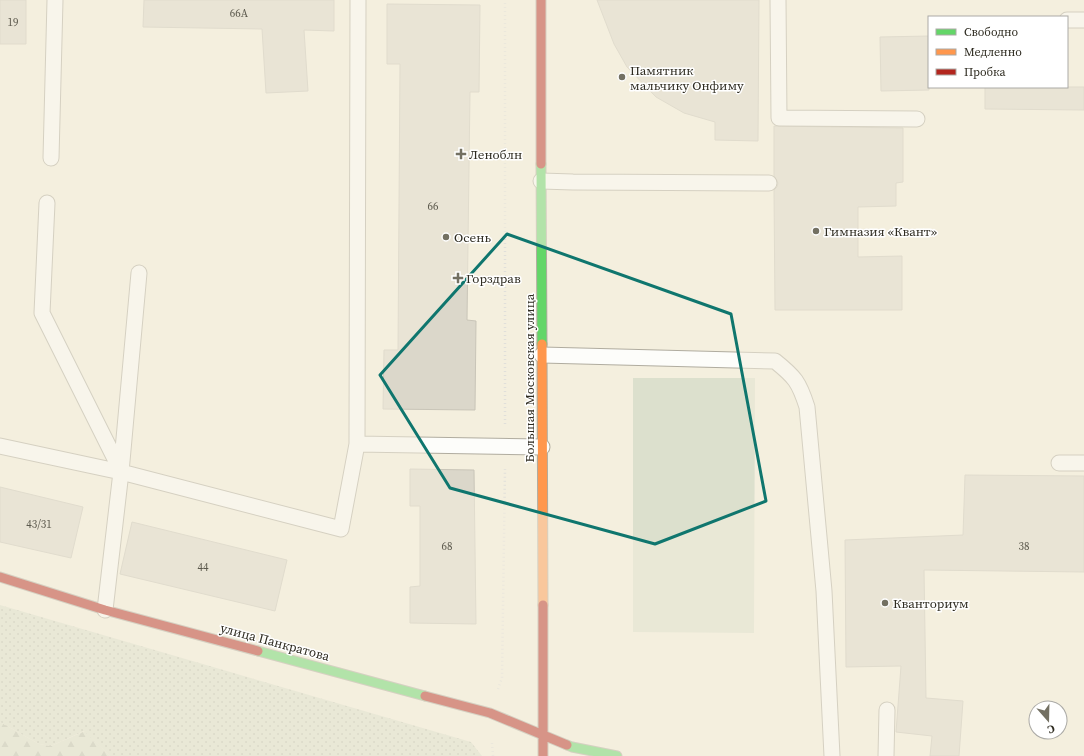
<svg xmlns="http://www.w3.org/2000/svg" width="1084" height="756" font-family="'Source Serif 4',serif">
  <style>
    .grass { fill: #dce0cd }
    .forest { fill: url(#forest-firs) }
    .park { fill: url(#park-dots) }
    .building { fill: #dbd7ca; stroke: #c9c5b8 }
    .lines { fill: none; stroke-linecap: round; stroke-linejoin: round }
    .lane-casing { stroke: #b0ac9f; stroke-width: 17 }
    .fast-casing { stroke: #b0ac9f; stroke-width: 11 }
    .slow-casing { stroke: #b0ac9f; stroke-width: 11 }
    .jam-casing { stroke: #b0ac9f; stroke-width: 11 }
    .path { stroke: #e0dfda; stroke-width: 2.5; stroke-dasharray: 1 3; stroke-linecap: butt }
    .lane { stroke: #fdfdfa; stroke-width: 15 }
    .fast { stroke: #63d668; stroke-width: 9 }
    .slow { stroke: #ff974d; stroke-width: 9 }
    .jam { stroke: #b3261e; stroke-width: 9 }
    .marked { fill: none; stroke: #0f766e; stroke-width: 3; stroke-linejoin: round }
    .poi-dot { fill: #737062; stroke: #fff; stroke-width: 1.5 }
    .labels { text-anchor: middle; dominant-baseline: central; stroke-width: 3; stroke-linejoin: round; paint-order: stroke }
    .number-label { font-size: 11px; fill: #5b584c }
    .poi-label { font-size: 13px; fill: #2e2b20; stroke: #fff; text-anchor: start }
    .street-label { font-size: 13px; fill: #2e2b20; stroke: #fff }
  </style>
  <defs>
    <pattern id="forest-firs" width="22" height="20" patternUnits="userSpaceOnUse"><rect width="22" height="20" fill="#dce0cd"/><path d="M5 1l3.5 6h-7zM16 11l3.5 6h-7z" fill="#bdc0b0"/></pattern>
    <pattern id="park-dots" width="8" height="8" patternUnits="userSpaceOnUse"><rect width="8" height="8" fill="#dce0cd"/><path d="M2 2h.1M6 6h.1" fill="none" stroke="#bdc0b0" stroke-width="1.8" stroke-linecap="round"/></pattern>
  </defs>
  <rect width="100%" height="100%" fill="#f4efde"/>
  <!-- grass -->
  <path class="grass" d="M633,378H755L754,633L633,632Z"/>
  <!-- forest -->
  <path class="forest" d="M0,722L39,744L51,746L85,731L110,756H0Z"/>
  <!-- park -->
  <path class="park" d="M0,605L471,742L482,756H110L84,731L51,746L39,744L0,722Z"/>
  <!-- building -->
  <path class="building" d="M0,0H26V44H0Z
    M144,0H334V31L304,30L308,91L266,93L262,29L143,27Z
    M597,0H759L758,141L715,140V122L684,113L656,97L627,67L614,44Z
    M387,4L480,5L479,92H470L467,320L476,321L475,410L383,409L384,350H398L400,64H387Z
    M929,36V90L881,91L880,37Z
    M985,87H1084V110L985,109Z
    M774,126L903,128V182L896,183V206L858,207V257L902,256V310H775L774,190L777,187L778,183L774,176Z
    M410,469L474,470L476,624L410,623V587L420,586V506H410Z
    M965,475L1084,476V572L924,570L926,698L963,701L959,756H930L932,736L896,732L901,666L846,667L845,540L963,535Z
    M0,487L83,507L71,558L0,542Z
    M132,522L287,560L275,611L120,574Z"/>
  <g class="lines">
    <!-- lane casing -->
    <g class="lane-casing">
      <path id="lane" d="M778,0L779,118L917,119
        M1067,20H1084
        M51,158L55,0
        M541,181L573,182L769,183
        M47,203L42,313L121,471
        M542,355L775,361C795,377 799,382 807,407L824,591L832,756
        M357,444L358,0
        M0,446L121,472L341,529L357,444L542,447
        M1059,463H1084
        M105,610L121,472L139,273
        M886,756L887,710"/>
    </g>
    <!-- fast casing -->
    <g class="fast-casing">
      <path id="fast" d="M541,164L542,344
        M258,651L425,696
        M567,745L572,747L617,756"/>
    </g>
    <!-- slow casing -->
    <g class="slow-casing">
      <path id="slow" d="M542,344L543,605"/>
    </g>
    <!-- jam casing -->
    <g class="jam-casing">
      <path id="jam" d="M541,0V164
        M0,577L105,610L258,651
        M543,605V756
        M425,696L490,713L567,745"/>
    </g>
    <!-- path -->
    <path class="path" d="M505,424V0
      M498,689L502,678L505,469
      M492,743L493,756"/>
    <!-- lane -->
    <use href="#lane" class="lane"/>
    <!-- fast -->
    <use href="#fast" class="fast"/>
    <!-- slow -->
    <use href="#slow" class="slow"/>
    <!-- jam -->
    <use href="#jam" class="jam"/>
  </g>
  <!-- marked area -->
  <path d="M0 0H1084V756H0ZM507,234L731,314L766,501L655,544L450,488L380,375Z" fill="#f4efde" fill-opacity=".55" fill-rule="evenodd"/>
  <path class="marked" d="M507,234L731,314L766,501L655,544L450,488L380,375Z"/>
  <!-- markers -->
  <g class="poi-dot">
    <circle cx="622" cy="77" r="4"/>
    <path d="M459 148h4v4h4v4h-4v4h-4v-4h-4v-4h4z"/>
    <circle cx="816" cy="231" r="4"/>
    <circle cx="446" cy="237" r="4"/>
    <path d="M456 272h4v4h4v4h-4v4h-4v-4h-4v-4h4z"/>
    <circle cx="885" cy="603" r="4"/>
  </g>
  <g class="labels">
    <!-- number labels -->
    <g class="number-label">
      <text x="239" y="13">66А</text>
      <text x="13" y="22">19</text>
      <text x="433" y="206">66</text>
      <text x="39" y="524">43/31</text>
      <text x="447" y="546">68</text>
      <text x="1024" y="546">38</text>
      <text x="203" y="567">44</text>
    </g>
    <!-- poi labels -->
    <g class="poi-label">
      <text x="630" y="70">Памятник<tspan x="630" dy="15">мальчику Онфиму</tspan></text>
      <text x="469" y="154">Леноблн</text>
      <text x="824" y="231">Гимназия «Квант»</text>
      <text x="454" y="237">Осень</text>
      <text x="466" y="278">Горздрав</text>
      <text x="893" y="603">Кванториум</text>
    </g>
    <!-- street labels -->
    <g class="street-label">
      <text transform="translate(529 378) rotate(-90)">Большая Московская улица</text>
      <text transform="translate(275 642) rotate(15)">улица Панкратова</text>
    </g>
  </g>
  <!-- legend -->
  <rect x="928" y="16" width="140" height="72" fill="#ffffff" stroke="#abaaa6"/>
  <rect x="936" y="29" width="20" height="6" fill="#63d668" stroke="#abaaa6"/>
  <text x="964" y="36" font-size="12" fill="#2e2b20">Свободно</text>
  <rect x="936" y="49" width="20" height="6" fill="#ff974d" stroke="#abaaa6"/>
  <text x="964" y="56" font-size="12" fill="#2e2b20">Медленно</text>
  <rect x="936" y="69" width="20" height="6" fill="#b3261e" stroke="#abaaa6"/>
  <text x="964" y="76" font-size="12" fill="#2e2b20">Пробка</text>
  <!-- north arrow -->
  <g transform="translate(1048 720) rotate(160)"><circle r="19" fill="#ffffff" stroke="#abaaa6"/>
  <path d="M0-3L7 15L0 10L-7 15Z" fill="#737062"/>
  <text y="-6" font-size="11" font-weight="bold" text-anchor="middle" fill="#2e2b20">С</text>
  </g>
</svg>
